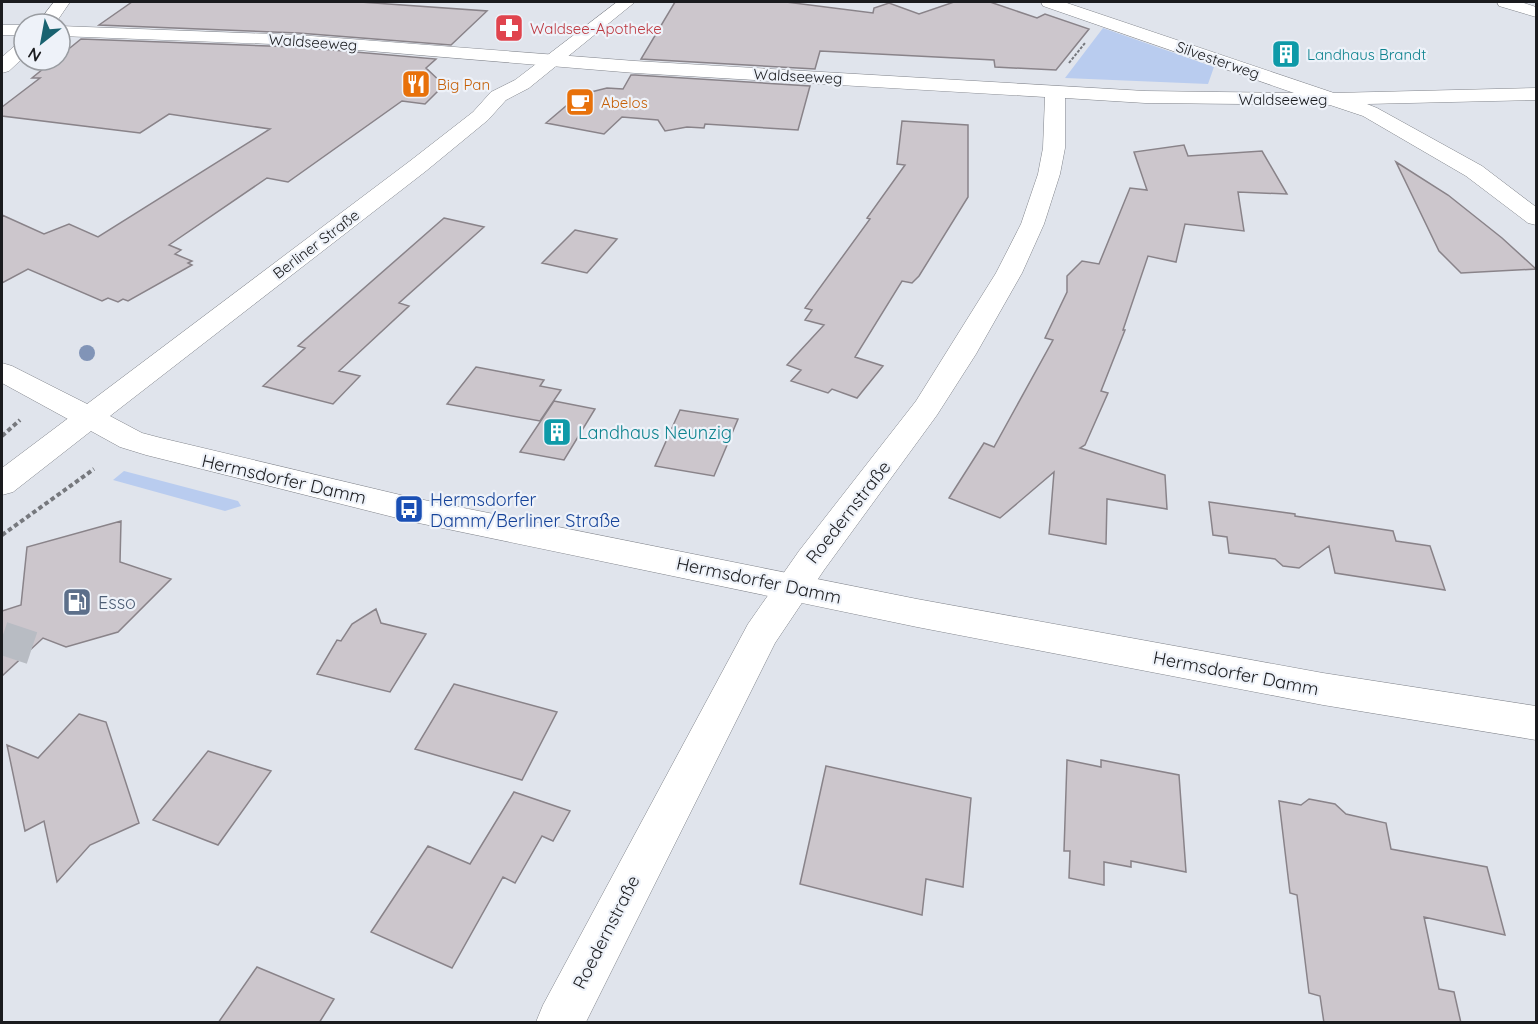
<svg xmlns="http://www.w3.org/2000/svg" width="1538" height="1024" font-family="Quicksand,sans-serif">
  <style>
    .green { fill: #b9ccef }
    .building { fill: #ccc6cc; stroke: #898389; stroke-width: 1.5 }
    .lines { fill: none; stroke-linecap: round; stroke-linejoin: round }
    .minor-tunnel { stroke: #b8bcc3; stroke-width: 33; stroke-dasharray: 33 16; stroke-linecap: butt }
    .minor-casing { stroke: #81848b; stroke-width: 1 }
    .major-casing { stroke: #81848b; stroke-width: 1 }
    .path-far1 { stroke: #76787d; stroke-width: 2; stroke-dasharray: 3 1.5; stroke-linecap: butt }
    .path { stroke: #76787d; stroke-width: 4; stroke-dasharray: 4.5 3; stroke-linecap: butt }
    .minor { fill: #fff; fill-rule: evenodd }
    .major { fill: #fff; fill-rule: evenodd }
    .tree { fill: #8194b7 }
    .labels { text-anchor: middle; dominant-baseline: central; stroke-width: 4.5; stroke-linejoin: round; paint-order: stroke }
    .far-health-label { font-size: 15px; fill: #be3a42; stroke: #eef2f9; text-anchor: start }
    .far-street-label { font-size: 15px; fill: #1a1b1e; stroke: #eef2f9 }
    .far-culture-label { font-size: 15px; fill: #0d838f; stroke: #eef2f9; text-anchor: start }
    .far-food-label { font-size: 15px; fill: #c56008; stroke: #eef2f9; text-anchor: start }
    .culture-label { font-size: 18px; fill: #0d838f; stroke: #eef2f9; text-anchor: start }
    .street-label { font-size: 18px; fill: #1a1b1e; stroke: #eef2f9 }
    .transit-label { font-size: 18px; fill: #164399; stroke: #eef2f9; text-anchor: start }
    .service-label { font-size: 18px; fill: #4e5e75; stroke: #eef2f9; text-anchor: start }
  </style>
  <rect width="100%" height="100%" fill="#e0e4ec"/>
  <!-- green -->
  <path class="green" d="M1103,28L1214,67L1208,84L1065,78Z
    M124,471L238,501L241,506L225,511L113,480Z"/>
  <!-- building -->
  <path class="building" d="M132,2H360L487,11L451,45L298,33L99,25Z
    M675,2H786L873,13L874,8L889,3L919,14L954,2H990L1037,18L1045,14L1089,29L1056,70L995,67L994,60L820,51L815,69L641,59Z
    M81,39L298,47L436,59L426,68L444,85L425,104L402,101L288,182L267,178L169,245L181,250L175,254L192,261L188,263L192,265L128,301L123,299L118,302L108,298L102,301L28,269L2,283V215L44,234L69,224L98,237L270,129L169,114L140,133L2,116V107L40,78H32L54,60H60V56Z
    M631,75H635L810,86L798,130L705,124L704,128L687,127L665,131L658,120L622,117L604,134L546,123L579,95L607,88L623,89Z
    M902,121L968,125V197L919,276L912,283L902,281L855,357L883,366L857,398L832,389L828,393L791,381L801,370L787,365L824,325L805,320L812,310L805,308L870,219L867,218L905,165L897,164Z
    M1184,145L1188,156L1262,151L1287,194L1238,192L1244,231L1185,224L1176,262L1148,256L1123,330H1125L1101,391L1108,393L1085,445L1080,448L1165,475L1167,509L1107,499L1106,544L1049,534L1054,472L1000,518L949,498L984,443L994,447L1053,340L1045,338L1067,292V276L1082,261L1099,264L1130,188L1147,190L1134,152Z
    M1396,162L1448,195L1502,238L1536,269L1461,273L1439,251Z
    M444,218L484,227L399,303L409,306L339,371L360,376L333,404L263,386L305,348L298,346Z
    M575,230L617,239L587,273L542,263Z
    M476,367L544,380L540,386L561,390L540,421L447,404Z
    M554,401L595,409L564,460L520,452Z
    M680,410L738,419L714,476L655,466Z
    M1209,502L1295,514V516L1393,531L1396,541L1430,546L1445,590L1335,573L1329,546L1299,568L1283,566L1275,559L1229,553L1227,537L1213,535Z
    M121,521L120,562L171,579L118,632L66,647L43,638L2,676V611L21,605L27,547Z
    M376,609L381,623L426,634L390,692L317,674L337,640L341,641L352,624Z
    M454,684L557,712L522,780L415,749Z
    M79,714L106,722L139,823L90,845L57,882L44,821L25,831L7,745L38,758Z
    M208,751L271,771L218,845L153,820Z
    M1067,760L1101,767V760L1179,775L1186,872L1131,861V867L1104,862V885L1069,878L1070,851H1064Z
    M826,766L971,798L963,887L926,879L922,915L800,884Z
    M514,792L570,811L553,841L542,836L515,883L503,877L452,968L371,932L428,846L470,864Z
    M1309,799L1335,804L1346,814L1386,823L1391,849L1487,867L1505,935L1424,917L1439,989L1454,992L1461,1023H1324L1320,996L1309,993L1297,895L1290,893L1279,801L1301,805Z
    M257,967L334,999L319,1023H218Z"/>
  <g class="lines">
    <!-- minor-tunnel -->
    <path class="minor-tunnel" d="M2,638L32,648"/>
    <!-- minor casing -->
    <g class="minor-casing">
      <path id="minor" d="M54,2H70L55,24H37Z
        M1041,2H1064L1334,93L1536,88V100L1367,104L1377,108L1482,166L1536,207V225L1528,223L1466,176L1363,116L1330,105L1145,103L1065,98V148L1060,174L1044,224L1022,273L976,354L937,415L824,570L775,643L586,1022H536L543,1005L748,624L799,551L916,401L996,273L1021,224L1038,174L1043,148L1045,97L635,73L298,45L60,36V26L298,35L635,61L1145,91L1294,93L1043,6Z
        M1497,2H1521L1536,7V17L1499,6Z
        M2,25H24V35H2Z
        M24,42V57L9,71L2,73V57L18,43Z
        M2,363L12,366L99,410L103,417L99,424L88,427L77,424L2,383Z"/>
    </g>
    <!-- major casing -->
    <g class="major-casing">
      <path id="major" d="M617,2H635L529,88L506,100L488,120L426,171L110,416L142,433L161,438L409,497L917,599L1323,673L1536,706V740L1323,705L917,627L409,521L146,455L120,447L91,431L13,492L2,495V468L410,161L473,112L491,92L515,80Z"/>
    </g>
    <!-- path-far1 -->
    <path class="path-far1" d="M1069,63L1085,43"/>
    <!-- path -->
    <path class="path" d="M2,436L20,420
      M2,535L94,469"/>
    <!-- minor -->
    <use href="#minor" class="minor"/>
    <!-- major -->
    <use href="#major" class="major"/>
  </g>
  <!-- trees -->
  <circle class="tree" cx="87" cy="353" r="8"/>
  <!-- icons -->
  <defs>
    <g id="pharmacy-square" transform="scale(1.5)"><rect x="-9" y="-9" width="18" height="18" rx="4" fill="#e0444e" stroke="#eef2f9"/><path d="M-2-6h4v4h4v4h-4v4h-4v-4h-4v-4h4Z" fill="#fff"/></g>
    <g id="building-square" transform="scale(1.5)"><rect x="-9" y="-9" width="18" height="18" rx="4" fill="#0f9aa8" stroke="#eef2f9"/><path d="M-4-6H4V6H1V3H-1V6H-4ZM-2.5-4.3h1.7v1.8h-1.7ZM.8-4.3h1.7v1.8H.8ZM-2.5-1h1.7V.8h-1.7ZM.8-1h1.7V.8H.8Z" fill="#fff"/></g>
    <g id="restaurant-square" transform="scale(1.5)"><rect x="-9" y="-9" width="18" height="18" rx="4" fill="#e8710a" stroke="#eef2f9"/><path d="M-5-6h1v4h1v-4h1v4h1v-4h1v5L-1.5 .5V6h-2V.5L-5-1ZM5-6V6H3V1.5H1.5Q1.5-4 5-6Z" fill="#fff"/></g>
    <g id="cafe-square" transform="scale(1.5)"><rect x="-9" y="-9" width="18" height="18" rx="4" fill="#e8710a" stroke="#eef2f9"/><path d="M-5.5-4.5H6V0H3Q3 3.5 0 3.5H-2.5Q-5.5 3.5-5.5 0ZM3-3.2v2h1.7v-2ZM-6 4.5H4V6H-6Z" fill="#fff"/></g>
    <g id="bus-square" transform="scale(1.5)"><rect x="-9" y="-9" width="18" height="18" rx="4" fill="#1a4fb4" stroke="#eef2f9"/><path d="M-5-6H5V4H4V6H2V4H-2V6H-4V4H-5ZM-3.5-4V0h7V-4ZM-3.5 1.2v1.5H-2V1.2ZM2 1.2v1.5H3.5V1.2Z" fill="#fff"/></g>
    <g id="fuel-square" transform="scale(1.5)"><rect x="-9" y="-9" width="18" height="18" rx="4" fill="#5c6f8a" stroke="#eef2f9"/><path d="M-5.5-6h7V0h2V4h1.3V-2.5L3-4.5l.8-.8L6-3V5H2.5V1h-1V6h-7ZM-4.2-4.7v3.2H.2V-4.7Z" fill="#fff"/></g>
  </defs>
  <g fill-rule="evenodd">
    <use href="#pharmacy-square" x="509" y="28"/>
    <use href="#building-square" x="1286" y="54"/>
    <use href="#restaurant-square" x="416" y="84"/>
    <use href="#cafe-square" x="580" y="102"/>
    <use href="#building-square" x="557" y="432"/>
    <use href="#bus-square" x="409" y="509"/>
    <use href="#fuel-square" x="77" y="602"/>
  </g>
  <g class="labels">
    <!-- far-health labels -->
    <g class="far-health-label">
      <text x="530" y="28">Waldsee-Apotheke</text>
    </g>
    <!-- far-street labels -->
    <g class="far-street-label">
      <text transform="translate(313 42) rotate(4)">Waldseeweg</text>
      <text transform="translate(1218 60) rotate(19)">Silvesterweg</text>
      <text transform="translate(798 76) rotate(3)">Waldseeweg</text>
      <text x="1283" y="99">Waldseeweg</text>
      <text transform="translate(316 244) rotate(-37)">Berliner Straße</text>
    </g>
    <!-- far-culture labels -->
    <g class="far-culture-label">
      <text x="1307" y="54">Landhaus Brandt</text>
    </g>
    <!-- far-food labels -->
    <g class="far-food-label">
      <text x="437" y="84">Big Pan</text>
      <text x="601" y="102">Abelos</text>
    </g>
    <!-- culture labels -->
    <g class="culture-label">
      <text x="578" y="432">Landhaus Neunzig</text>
    </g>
    <!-- street labels -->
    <g class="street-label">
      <text transform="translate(284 479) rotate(13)">Hermsdorfer Damm</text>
      <text transform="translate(848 512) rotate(-52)">Roedernstraße</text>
      <text transform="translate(759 580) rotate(12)">Hermsdorfer Damm</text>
      <text transform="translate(1236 673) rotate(11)">Hermsdorfer Damm</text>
      <text transform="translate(606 932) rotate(-63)">Roedernstraße</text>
    </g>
    <!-- transit labels -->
    <g class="transit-label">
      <text x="430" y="499">Hermsdorfer<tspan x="430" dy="21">Damm/Berliner Straße</tspan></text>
    </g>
    <!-- service labels -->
    <g class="service-label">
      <text x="98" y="602">Esso</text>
    </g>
  </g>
  <!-- border -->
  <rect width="1538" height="1024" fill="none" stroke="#1a1b1e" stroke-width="6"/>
  <!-- north arrow -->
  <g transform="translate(42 42) rotate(211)"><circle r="28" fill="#eef2f9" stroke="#999ca1" stroke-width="1.5"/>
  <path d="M0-4.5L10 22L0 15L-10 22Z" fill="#196270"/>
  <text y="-9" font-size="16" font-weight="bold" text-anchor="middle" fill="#1a1b1e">N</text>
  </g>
</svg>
